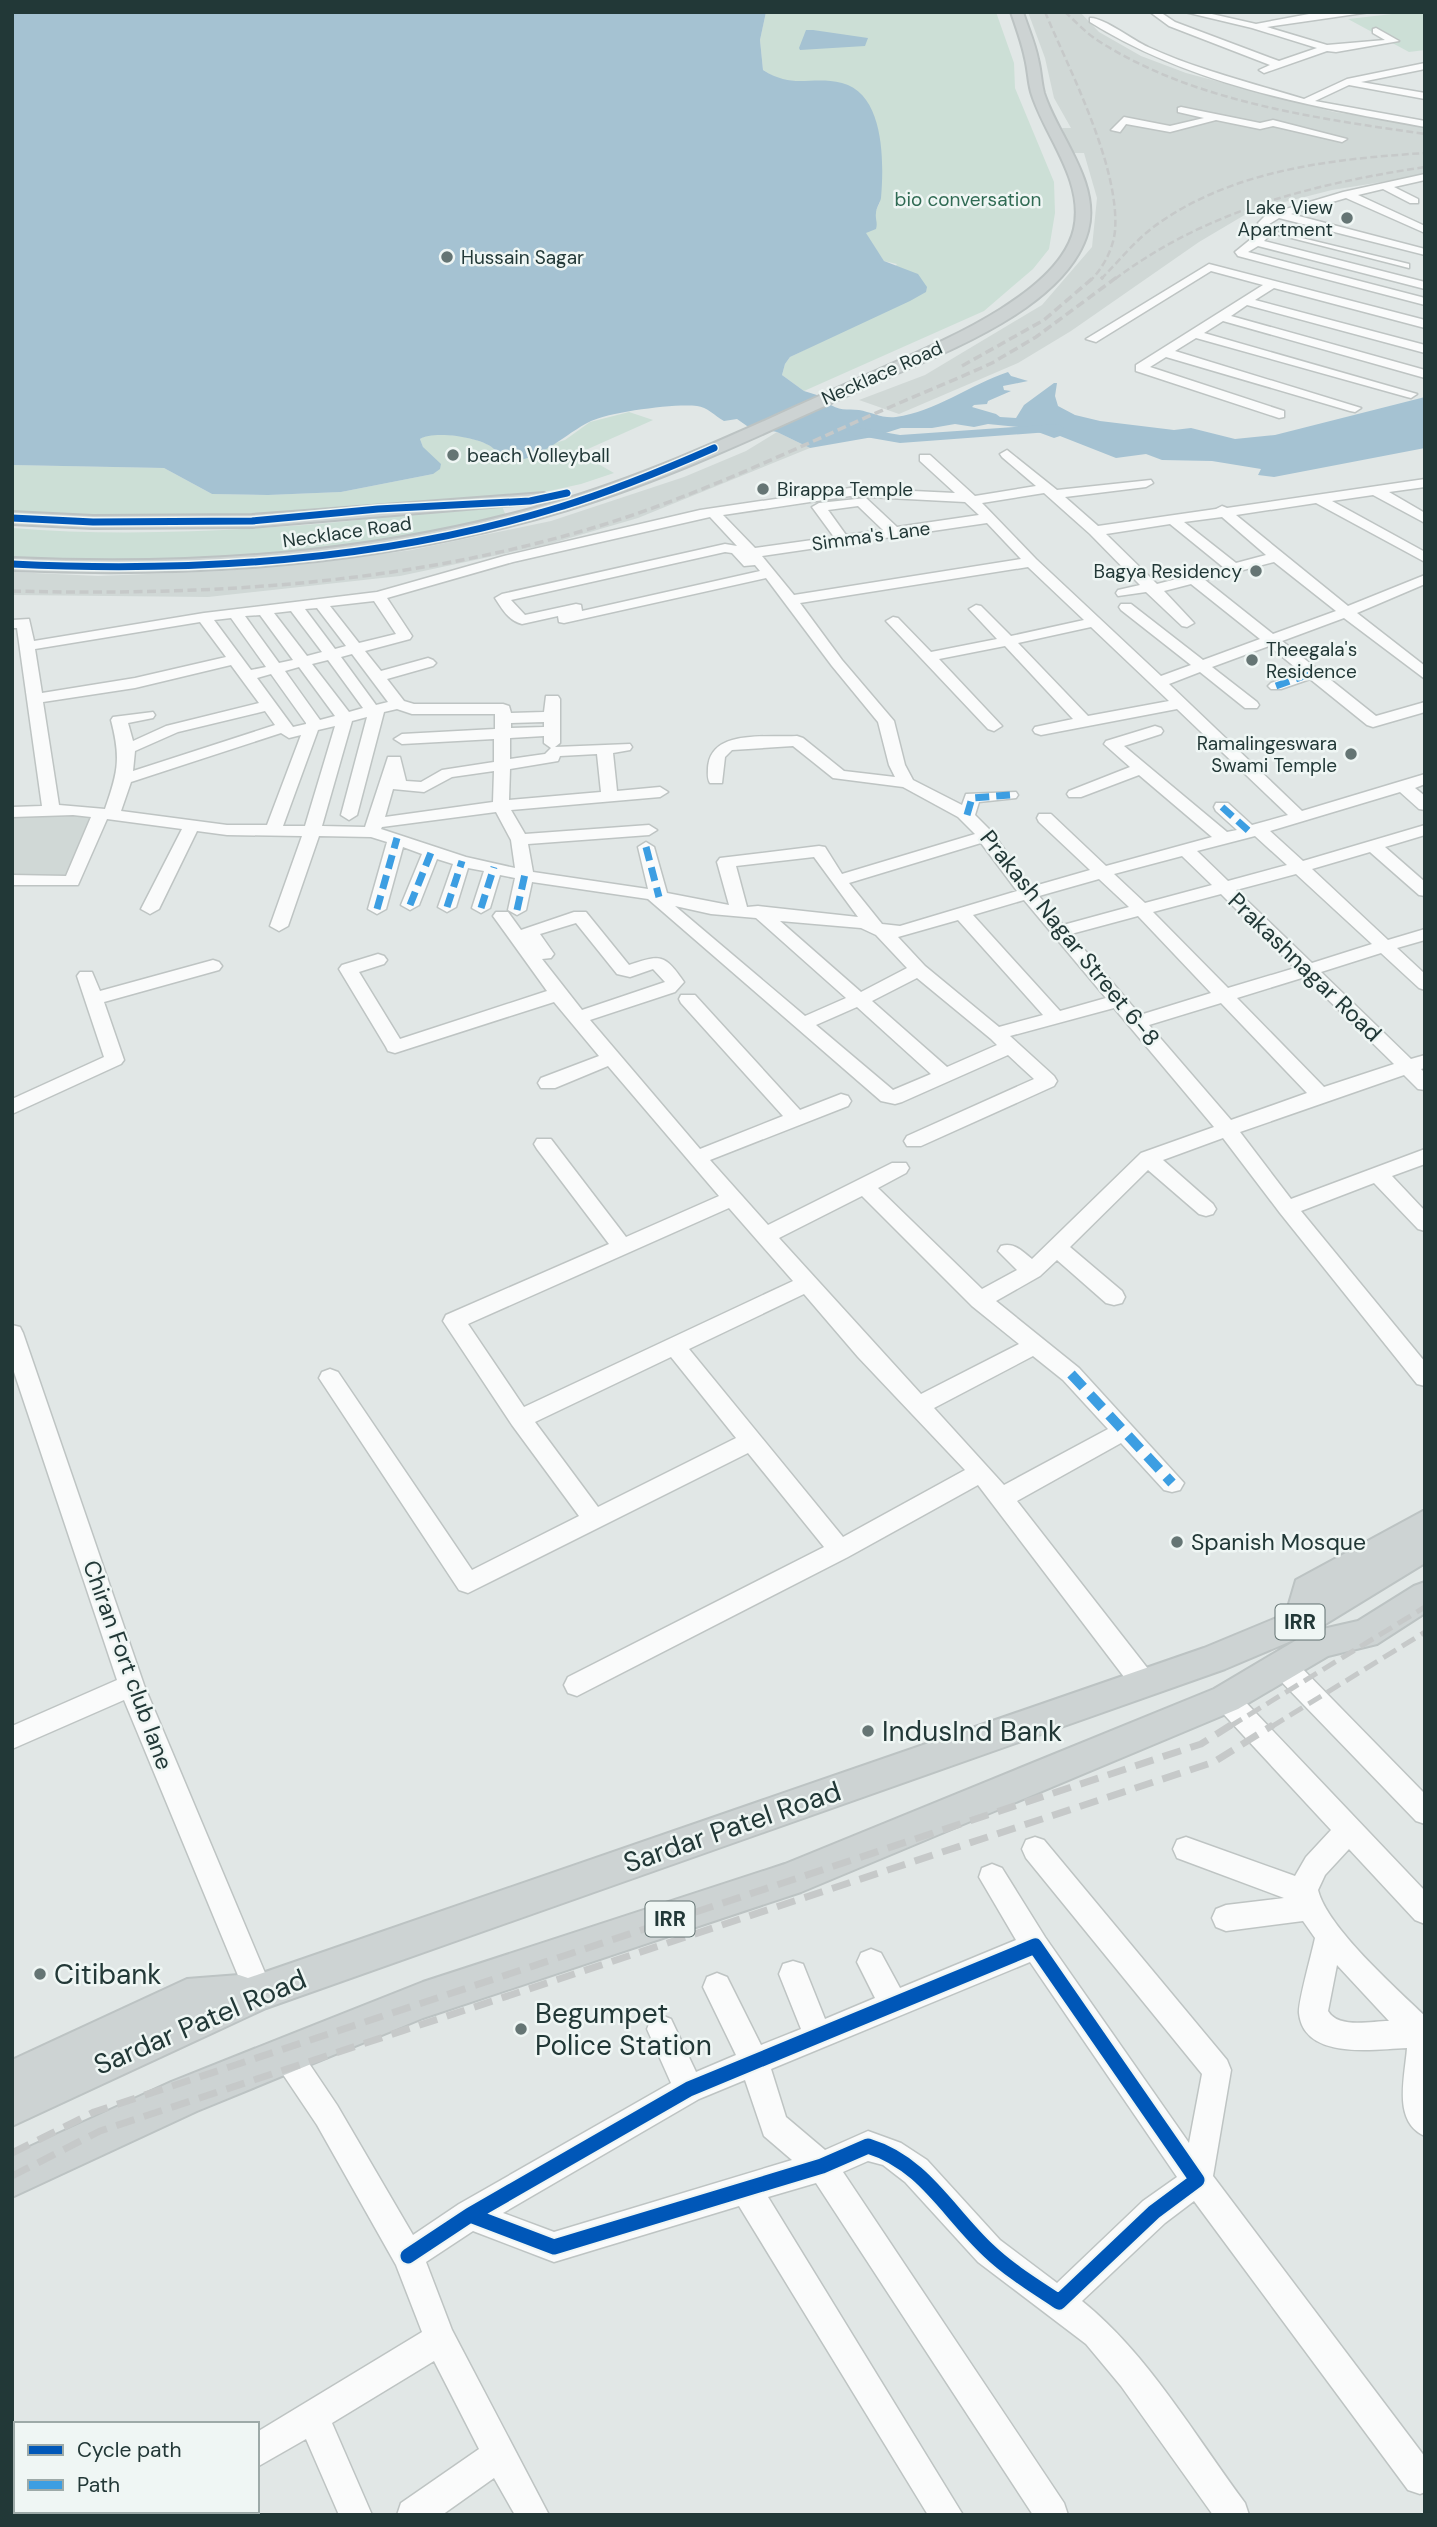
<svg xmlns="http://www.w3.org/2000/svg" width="1437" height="2527" font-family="'DM Sans',sans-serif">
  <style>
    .built { fill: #d0d8d6 }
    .green { fill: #ccdfd6 }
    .water { fill: #a5c2d2 }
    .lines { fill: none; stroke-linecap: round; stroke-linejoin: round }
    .canal { fill: #a5c2d2; fill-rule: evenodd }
    .minor-casing { stroke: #bec4c3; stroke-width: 3 }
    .major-casing { stroke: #bcc3c3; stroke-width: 4 }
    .minor { fill: #fafbfb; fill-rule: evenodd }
    .major { fill: #cdd3d3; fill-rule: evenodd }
    .rail-far3 { stroke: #c6c9c9; stroke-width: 2.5; stroke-dasharray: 7 3.5; stroke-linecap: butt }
    .rail-far2 { stroke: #c6c9c9; stroke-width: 3.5; stroke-dasharray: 9 4.5; stroke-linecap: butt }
    .rail-far1 { stroke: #c6c9c9; stroke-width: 5; stroke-dasharray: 15 7; stroke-linecap: butt }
    .rail { stroke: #c6c9c9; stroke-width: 7; stroke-dasharray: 19 10; stroke-linecap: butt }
    .quiet-far1 { stroke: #3c9ee2; stroke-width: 7; stroke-dasharray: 14 7; stroke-linecap: butt }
    .quiet { stroke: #3c9ee2; stroke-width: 10; stroke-dasharray: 18 10; stroke-linecap: butt }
    .cycleway-far1-casing { stroke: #eff6f4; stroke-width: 10 }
    .cycleway-casing { stroke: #eff6f4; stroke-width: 19 }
    .cycleway-far1 { stroke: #0057b8; stroke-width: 7 }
    .cycleway { stroke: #0057b8; stroke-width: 15 }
    .poi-dot { fill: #657574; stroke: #eff6f4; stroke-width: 2.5 }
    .labels { text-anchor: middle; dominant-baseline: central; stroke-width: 5; stroke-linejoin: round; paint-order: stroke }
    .far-park-label { font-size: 19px; fill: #306b54; stroke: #eff6f4 }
    .far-poi-label { font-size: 19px; fill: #223837; stroke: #eff6f4; text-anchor: start }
    .far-street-label { font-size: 19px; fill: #223837; stroke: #eff6f4 }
    .shield { fill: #eff6f4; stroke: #607170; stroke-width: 2 }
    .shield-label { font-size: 21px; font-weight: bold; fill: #223837 }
    .street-label { font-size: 23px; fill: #223837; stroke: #eff6f4 }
    .poi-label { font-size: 23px; fill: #223837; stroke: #eff6f4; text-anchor: start }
    .near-poi-label { font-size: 28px; fill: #223837; stroke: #eff6f4; text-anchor: start }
    .near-street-label { font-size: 28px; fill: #223837; stroke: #eff6f4 }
  </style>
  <rect width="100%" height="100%" fill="#e1e7e6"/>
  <!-- built -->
  <path class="built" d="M1028,12H1080L1099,32L1141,56L1186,73L1334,112L1425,126V175L1332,190L1253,210L1199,242L1071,331L1018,363L899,414L859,400L925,375L1042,305L1092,247L1097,198L1084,153H1073L1062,128H1071L1054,98L1045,58Z
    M777,432L810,448L638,518L549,544L400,576L208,597L12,595V572L98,576L223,571L315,563L412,550L551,521L684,477L746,451Z
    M12,812L99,813L71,881L12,879Z"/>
  <!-- green -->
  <path class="green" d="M766,12H996L1014,63L1015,88L1054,182L1055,213L1049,249L1033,269L984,311L804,391L782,375L785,364L790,357L845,330L897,264L884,261L865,233L880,202L800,82L778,79L763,70L760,40Z
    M1410,12L1425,13V50L1409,52L1348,19Z
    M629,412L653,420L579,453L614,473L581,484L549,491L355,509L201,518L12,512V465L164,468L212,494L268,495L341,492L433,474L420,439C432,429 484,437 495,450C497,453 498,457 500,460L565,440L590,422Z
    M502,506L506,516L388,543L227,561H12V528C109,536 209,532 305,525C371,520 436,509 502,506Z"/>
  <!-- water -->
  <path class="water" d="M12,12H766L760,40L763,70C795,90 810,75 842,83C885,94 884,163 881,198C880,203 876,208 876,213C875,220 878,222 876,229L866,233L884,261L918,274L927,287L926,292L910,301L790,357L785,364L782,375L804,391L833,400L828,403C838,411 847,409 859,410C871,412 883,419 896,417C935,412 971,384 1008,372L1011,376L1028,381L1003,386L1004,390L1011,391L988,401L987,404L974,405L972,407L996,414L1000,417L1016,418L1024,405L1054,383H1057L1055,396L1058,406L1075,415L1100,421L1174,430L1191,428L1235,439L1275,435L1425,397V448L1274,477L1258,475L1261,469L1212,461L1162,460L1146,454L1116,458L1060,436L1054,438L1027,428L988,424L974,427L955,424L932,428H901L873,437L810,448L777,432L747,426L737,419L724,421C715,416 707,407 697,406C676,403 610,412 591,421C562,435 535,467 499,460C498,457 497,453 495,450C484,437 433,430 420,439L423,447L441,464L440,469L433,474L341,492L268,495L212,494L164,468L12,465Z
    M806,30H813L868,38L865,46L800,50L799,48Z"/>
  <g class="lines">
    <!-- canal -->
    <path class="canal" d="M1058,424L1064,428L1063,431L900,443L854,435L848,431L854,427L900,435Z"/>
    <!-- minor casing -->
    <g class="minor-casing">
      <path id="minor" d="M1150,12H1160L1175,22L1279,61L1317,48L1252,28L1185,12H1203L1256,24L1309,14L1370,12L1267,27L1327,45L1385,40L1373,33V29L1376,28L1399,41L1336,52L1327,51L1264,73L1259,70L1270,65L1169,26Z
        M1090,18C1103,17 1134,41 1148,47C1198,70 1252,83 1304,99L1347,79L1425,63V69L1361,82L1425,93V99L1349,85L1315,101L1425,121V127C1309,106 1191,85 1090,22Z
        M1181,107L1260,123L1273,120L1347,139L1342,142L1273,126L1260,129L1216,120L1170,132L1126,124L1120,132L1111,130L1124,117L1170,126L1204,118L1178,112V108Z
        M1425,174V180L1394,187L1418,199V203H1410L1383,189L1358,195L1425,226V233L1346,198L1291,214L1425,249V255L1279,218L1269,224L1273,231L1409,264V268L1272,233L1264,241L1425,282V289L1258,246L1248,252L1425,298V305L1238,256L1235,252L1262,230L1258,223L1266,215L1343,192Z
        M1209,264L1425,320V328L1274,288L1255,300L1425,345V353L1247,305L1231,316L1425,370V378L1223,321L1204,333L1417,394L1411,398L1407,397L1196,338L1175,351L1361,408L1355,412L1350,411L1166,357L1150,367L1284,411V417L1279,418L1136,371V365L1263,285L1211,271L1096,342L1086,339Z
        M1007,450L1057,490L1151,480L1153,483L1146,487L1065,497L1098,526L1216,509L1222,506L1227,508L1425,479V487L1389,492L1425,513V523L1373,495L1332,501L1425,552V562L1316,503L1236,515L1348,606L1425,575V584L1357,613L1425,666V679L1344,618L1282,641L1376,716L1425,702V712L1373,727L1367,725L1310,679L1281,689H1271L1268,686L1271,683L1301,672L1269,646L1212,667L1257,702L1259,705L1257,708H1245L1200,672L1169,684L1302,811L1425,774V784L1415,788L1425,796V810L1419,809L1400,792L1270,831L1303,861L1425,825V835L1385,847L1425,882V896L1419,895L1370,852L1312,869L1388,940L1425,929V940L1397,948L1425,974V990L1419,988L1381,953L1321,972L1411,1059L1425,1055V1068L1421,1069L1425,1073V1090L1418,1089L1404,1075L1240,1132L1291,1199L1425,1149V1164L1392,1176L1425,1211V1231L1418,1229L1374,1183L1301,1211L1425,1362V1386L1417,1384L1280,1213L1223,1138L1163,1160L1213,1204L1216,1209L1213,1214L1206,1216L1199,1214L1148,1170L1070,1247L1122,1291L1125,1297L1122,1303L1114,1305L1106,1303L1057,1260L1040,1276L996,1301L1079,1368L1184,1483L1180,1490L1172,1492L1164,1490L1121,1443L1017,1501L1152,1674L1156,1682L1152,1690L1143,1693L1134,1690L978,1485L848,1557L577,1696L568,1693L564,1685L568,1677L824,1547L748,1453L468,1593L459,1590L319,1378L322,1372L330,1369L338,1372L472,1570L579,1516L512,1425L443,1321L446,1315L609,1244L537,1149L534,1144L537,1139H551L626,1237L719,1196L608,1066L555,1088H541L538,1083L541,1078L599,1056L554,1002L395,1053L388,1051L386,1047L339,969L342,965L378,954L384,956L387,960L384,964L359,972L400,1039L547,991L493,916L496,912H508L521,930L574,912H586L629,965C660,955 664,953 684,982L675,992L590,1020L700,1149L783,1116L681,1003L679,999L681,995H695L800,1110L841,1094L848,1096L851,1101L848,1106L710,1160L768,1225L892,1163H906L909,1168L906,1173L878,1188L982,1289L1017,1270L998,1251L1001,1246C1014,1242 1022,1251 1032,1259L1141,1153L1214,1127L1114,1008L1010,1036L1054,1076L1057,1081L1054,1086L921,1146H907L904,1141L907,1136L1034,1079L1008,1055L902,1102L895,1104L881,1101L648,899L532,882L526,910L517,915L508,910L515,878L500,875L490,908L481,913L472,908L484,871L468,868L456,907L447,912L438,907L453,864L437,859L419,905L410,910L401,905L422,854L403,847L386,909L377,914L368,909L387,842L371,837L319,836L288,926L279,931L270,926L302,836L227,835L197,831L159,909L150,914L141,909L182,829L107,819L78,885H12V875L66,876L91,817L73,815L12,817V807L42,806L17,628H12V620L29,619L34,641L204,613L377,592L504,556L700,510L850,488L955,493L920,461V455H930L975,496L1036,486L1002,457L1000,454ZM1044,493L1090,534L1140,585L1118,590L1116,593L1118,596L1146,592L1182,626L1187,627L1194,623L1164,591L1191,584L1260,639L1203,660L1131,604H1121L1119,607L1121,610L1191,665L1161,676L1036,559L982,503ZM850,496L965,502L979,515L897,527L866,498L819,503L812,507L834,537L755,548L723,515ZM858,506L883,530L846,535L828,510ZM710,517L737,546L725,544L502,594L495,598C502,609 509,621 522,624L558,616L559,622L564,623L766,578L832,666L878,722L889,765L895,777L844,771L803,738L797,736C769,738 710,728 708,768C708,774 707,778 710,783H722L725,757L732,750L793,746L833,778L903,787L958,817L975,834L842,874L825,847L819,846L720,858L717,862L729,905L667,893L654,847L646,842L638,847L648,889L533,872L528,844L649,835L657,830L649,825L525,834L511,810L660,797L668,792L660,787L617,791L613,753L630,750L632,747L630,744L555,747L560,743V699L558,696H546L544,712L511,713L509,706L503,704H414L404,701L387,679L433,666L436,663L433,660L428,658L381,671L365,651L410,639L412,636L387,598L513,562ZM1222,517L1266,555L1236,563L1184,522ZM987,523L1021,559L794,595L762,556ZM1170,524L1223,567L1157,584L1106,534ZM725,552L732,553L744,566L755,565L760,571L582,611L581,605L576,604L525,615L511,600ZM1274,562L1336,611L1273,634L1205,580ZM1028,567L1084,620L1011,636L981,606L976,605L969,609L997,639L931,652L898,618L893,617L886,621L988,729L994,731L1002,726L939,659L1005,646L1073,719L1035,727L1033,730L1035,733L1041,735L1177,709L1288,815L1252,825L1228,803H1216L1214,807L1216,811L1237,830L1227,832L1124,746L1161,734L1163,731L1161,728L1155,726L1106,741L1104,744L1130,767L1069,791L1067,794L1069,797H1081L1139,775L1212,837L1106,866L1051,814H1039L1037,818L1039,822L1090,870L1031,887L992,832L975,815L979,802L1016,798L1018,795L1016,792L966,794L962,805L913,780L905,765L894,721L842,660L800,603ZM374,601L396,634L359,643L330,606ZM317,608L346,646L335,649L305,609ZM291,611L322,652L307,656L274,613ZM260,615L293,660L279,663L245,616ZM231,618L266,667L251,670L214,620ZM200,622L226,657L135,678L42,693L35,649ZM1091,627L1169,701L1088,716L1018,643ZM352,654L388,702L376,705L341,657ZM328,660L363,708L349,712L312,664ZM231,665L259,703L166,726L133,741L128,723L153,718L155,715L153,712L113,717L111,720C121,758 118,772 105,809L59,805L43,702L135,688ZM299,667L335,716L320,720L285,671ZM271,674L306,723V724L293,727L257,678ZM397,709L412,714H495V729L402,734L394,739L402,744L494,739V762L442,770L421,782L406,781L400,757H388L365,827L322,826L352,721L367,717L341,815L349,820L357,815L384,712ZM265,711L275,725L133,771L135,751L178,732ZM544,722V727L511,728V723ZM335,726L305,826H283L318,730ZM281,733L289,738L301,735L267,825H227L121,811L131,782ZM544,736V743L551,748L545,754L510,759V738ZM597,754L601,792L509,800L510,769L558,761L560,756ZM494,771L493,802L385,817L393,789L424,792L452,777ZM496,812L511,840L515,868L466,857L381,829L382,827ZM1255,836L1287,865L1228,881L1197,851ZM981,843L1017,891L900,926L882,924L849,883ZM1182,856L1212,885L1145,903L1114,874ZM814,857L858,917L758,906L747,907L736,866ZM1296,874L1372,944L1312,963L1236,890ZM1099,879L1129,907L1063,925L1039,896ZM1221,894L1295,968L1228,988L1153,912ZM1024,900L1106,998L1060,1011L973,915ZM675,906L711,914L756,918L846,998L805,1016ZM1138,916L1211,993L1140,1015L1071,934ZM958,920L1043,1015L999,1027L925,966L898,937ZM780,921L861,928L876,935L907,968L861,992ZM576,923L617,974L630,977L653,969L665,982L582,1010L542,959L551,958L554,954L540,934ZM1305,977L1394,1064L1324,1087L1237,998ZM917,978L991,1039L997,1045L947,1067L872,1001ZM1221,1003L1307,1093L1231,1120L1149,1025ZM857,1007L931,1074L893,1090L816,1025ZM862,1196L972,1306L1019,1344L921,1394L779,1238ZM729,1208L793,1281L524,1407L468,1324ZM804,1294L858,1357L965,1470L843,1537L689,1349ZM1033,1356L1063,1380L1108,1429L1004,1485L934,1408ZM671,1357L736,1438L598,1507L535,1422Z
        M213,960L219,962L222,966L219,970L104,1002L124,1060L121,1064L12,1114V1099L104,1057L77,976L80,972H92L100,991Z
        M12,1325L20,1327L23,1333L144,1685L273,1992L269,2002L259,2006L249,2002L124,1700L12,1749V1726L117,1680L12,1366Z
        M1283,1655L1292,1658L1425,1794V1824L1416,1821L1274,1674L1271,1666L1274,1658Z
        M1226,1688L1235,1691L1425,1891V1924L1415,1920L1349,1849L1325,1875L1318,1890C1327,1927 1396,1988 1425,2016V2136C1392,2122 1405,2077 1407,2048C1375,2049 1304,2061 1299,2013C1298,2002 1312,1953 1315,1938L1303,1921L1226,1931L1216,1927L1212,1918L1216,1909L1226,1905L1284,1898L1177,1858L1173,1849L1177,1840L1186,1837L1295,1876L1306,1857L1331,1830L1217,1707L1213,1699L1217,1691ZM1337,1965L1389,2021C1371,2021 1338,2029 1328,2011Z
        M1035,1837L1044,1840L1227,2060L1231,2070L1213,2176L1425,2457V2492L1420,2494L1408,2490L1194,2201L1165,2223L1082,2301C1148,2354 1195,2436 1245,2503L1249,2515H1213L1121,2386L1086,2344L978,2262L905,2182L883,2165L868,2161L843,2172L1064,2503L1068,2515H1033L816,2183L768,2197L963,2515H928L739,2206L554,2262L473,2231L426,2262L452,2330L549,2515H515L494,2478L442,2515H397L401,2503L479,2449L434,2361L332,2423L372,2515H339L306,2439L257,2467V2432L422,2332L396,2265L317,2125L276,2064L272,2054L276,2044L286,2040L296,2044L337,2105L413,2235L459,2204L671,2083L647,2029L651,2019L661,2015L671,2019L696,2072L736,2055L703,1987L707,1977L717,1973L727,1977L761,2045L801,2029L779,1974L783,1964L793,1961L803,1964L825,2019L875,1998L857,1962L861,1953L871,1949L881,1953L900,1988L1016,1940L979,1877L982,1868L992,1864L1002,1868L1045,1937L1189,2143L1202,2074L1026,1858L1022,1849L1026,1840ZM1030,1962L1177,2177L1143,2201L1057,2283L1000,2240L927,2160L901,2143L868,2131L825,2150L786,2117L771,2069ZM745,2080L764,2136L792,2160L554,2232L503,2213L699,2099Z
        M132,2511H169L168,2515H131Z"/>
    </g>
    <!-- major casing -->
    <g class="major-casing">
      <path id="major" d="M1011,12H1023C1028,28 1035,43 1038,59C1041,70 1041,82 1044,93C1058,136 1101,183 1088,231C1068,306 948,351 884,379C779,426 676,477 567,510C386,565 200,578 12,570V558C195,566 376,554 552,503C665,470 770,417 878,370C934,345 1059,295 1074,229C1085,180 1044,136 1031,92C1028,81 1028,70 1025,58C1022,43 1016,27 1011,12Z
        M544,493L553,498L550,502L252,527L93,528L12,524V512L93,516L252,515Z
        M1425,1510V1563L1314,1631L1358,1621L1414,1586L1425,1582V1613L1377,1644L1328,1656L1238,1709L801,1892L423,2018L197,2111L12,2197V2155L171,2082L423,1982L785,1864L1214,1689L1305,1635L1225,1669L266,2008L12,2126V2060L187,1979L239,1975L248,1978L1204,1648L1286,1614L1296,1580Z"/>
    </g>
    <!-- minor -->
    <use href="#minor" class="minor"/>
    <!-- major -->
    <use href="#major" class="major"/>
    <!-- rail-far3 -->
    <path class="rail-far3" d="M1045,12C1070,71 1120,167 1115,231C1113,249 1104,266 1092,279
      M1065,12C1075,21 1086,33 1097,40C1193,102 1315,118 1425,134
      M1101,279C1120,260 1137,238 1159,223C1236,169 1334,159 1425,153
      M1115,279C1207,210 1313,184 1425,167"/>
    <!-- rail-far2 -->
    <path class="rail-far2" d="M1101,279L1103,277
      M962,366L1044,320L1094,277
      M12,591C204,596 396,585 582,531C673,505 760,465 847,426C895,404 944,385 992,363L1036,337L1117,277"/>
    <!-- rail-far1 -->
    <path class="rail-far1" d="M1229,1727L1425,1607
      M1271,1727L1425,1632"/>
    <!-- rail -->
    <path class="rail" d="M12,2153L94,2112L1201,1744L1231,1725
      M12,2176L100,2131L1214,1762L1273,1725"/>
    <!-- quiet-far1 -->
    <path class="quiet-far1" d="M1276,686L1312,673
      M1222,807L1250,832
      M967,815L972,798L1010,795
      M646,847L659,897
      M410,905L432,850
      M447,907L462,861
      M481,908L494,867
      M377,909L397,838
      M517,910L525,874"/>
    <!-- quiet -->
    <path class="quiet" d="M1071,1374L1172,1483"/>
    <!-- cycleway-far1 casing -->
    <g class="cycleway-far1-casing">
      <path id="cycleway-far1" d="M12,518L93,522L252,521L378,509L530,501L567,493
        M12,564C195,573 384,561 560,507C613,491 664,470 714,448"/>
    </g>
    <!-- cycleway casing -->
    <g class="cycleway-casing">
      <path id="cycleway" d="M1035,1946L1197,2180L1154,2212L1059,2302C1035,2286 1010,2271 989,2251C948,2213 924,2163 868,2146L822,2166L554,2247L470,2215L689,2089Z
        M408,2256L470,2215"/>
    </g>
    <!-- cycleway-far1 -->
    <use href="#cycleway-far1" class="cycleway-far1"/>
    <!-- cycleway -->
    <use href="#cycleway" class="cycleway"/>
  </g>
  <!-- markers -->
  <g class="poi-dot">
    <circle cx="1347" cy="218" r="7"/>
    <circle cx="447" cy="257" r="7"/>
    <circle cx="453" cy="455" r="7"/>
    <circle cx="763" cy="489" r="7"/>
    <circle cx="1256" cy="571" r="7"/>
    <circle cx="1252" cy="660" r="7"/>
    <circle cx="1351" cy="754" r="7"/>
    <circle cx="1177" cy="1542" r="7"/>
    <circle cx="868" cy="1731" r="7"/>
    <circle cx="40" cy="1974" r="7"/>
    <circle cx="521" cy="2029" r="7"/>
  </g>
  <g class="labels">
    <!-- far-park labels -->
    <g class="far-park-label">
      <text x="968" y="199">bio conversation</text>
    </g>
    <!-- far-poi labels -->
    <g class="far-poi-label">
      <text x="1333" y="207" text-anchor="end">Lake View<tspan x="1333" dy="22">Apartment</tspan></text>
      <text x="461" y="257">Hussain Sagar</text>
      <text x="467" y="455">beach Volleyball</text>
      <text x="777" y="489">Birappa Temple</text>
      <text x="1242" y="571" text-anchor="end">Bagya Residency</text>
      <text x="1266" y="649">Theegala's<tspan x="1266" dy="22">Residence</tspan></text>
      <text x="1337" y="743" text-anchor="end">Ramalingeswara<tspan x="1337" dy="22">Swami Temple</tspan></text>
    </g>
    <!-- far-street labels -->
    <g class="far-street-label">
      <text transform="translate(882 373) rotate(-24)">Necklace Road</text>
      <text transform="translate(347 532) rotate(-8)">Necklace Road</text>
      <text transform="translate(871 536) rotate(-8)">Simma's Lane</text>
    </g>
    <!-- shield labels -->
    <g class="shield">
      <rect x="1275.5" y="1604.5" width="49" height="35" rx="5"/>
      <rect x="645.5" y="1901.5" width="49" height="35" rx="5"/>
    </g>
    <g class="shield-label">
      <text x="1300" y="1622">IRR</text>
      <text x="670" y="1919">IRR</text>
    </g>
    <!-- street labels -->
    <g class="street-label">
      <text transform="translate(1070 938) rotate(51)">Prakash Nagar Street 6-8</text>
      <text transform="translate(1305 967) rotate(44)">Prakashnagar Road</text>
      <text transform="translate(128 1665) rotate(70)">Chiran Fort club lane</text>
    </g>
    <!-- poi labels -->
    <g class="poi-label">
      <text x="1191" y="1542">Spanish Mosque</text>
    </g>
    <!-- near-poi labels -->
    <g class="near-poi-label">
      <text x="882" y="1731">IndusInd Bank</text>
      <text x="54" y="1974">Citibank</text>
      <text x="535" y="2013">Begumpet<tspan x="535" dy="32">Police Station</tspan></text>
    </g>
    <!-- near-street labels -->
    <g class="near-street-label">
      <text transform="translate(732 1827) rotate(-19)">Sardar Patel Road</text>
      <text transform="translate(200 2022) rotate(-23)">Sardar Patel Road</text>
    </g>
  </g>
  <!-- border -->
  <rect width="1437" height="2527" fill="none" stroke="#223837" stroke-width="28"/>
  <!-- legend -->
  <rect x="14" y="2422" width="245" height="91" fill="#eff6f4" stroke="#9daaa8" stroke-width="2"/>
  <rect x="28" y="2445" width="35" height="10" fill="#0057b8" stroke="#9daaa8" stroke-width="2"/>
  <text x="77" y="2457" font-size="21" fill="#223837">Cycle path</text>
  <rect x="28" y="2480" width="35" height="10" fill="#3c9ee2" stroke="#9daaa8" stroke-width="2"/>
  <text x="77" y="2492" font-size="21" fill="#223837">Path</text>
</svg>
